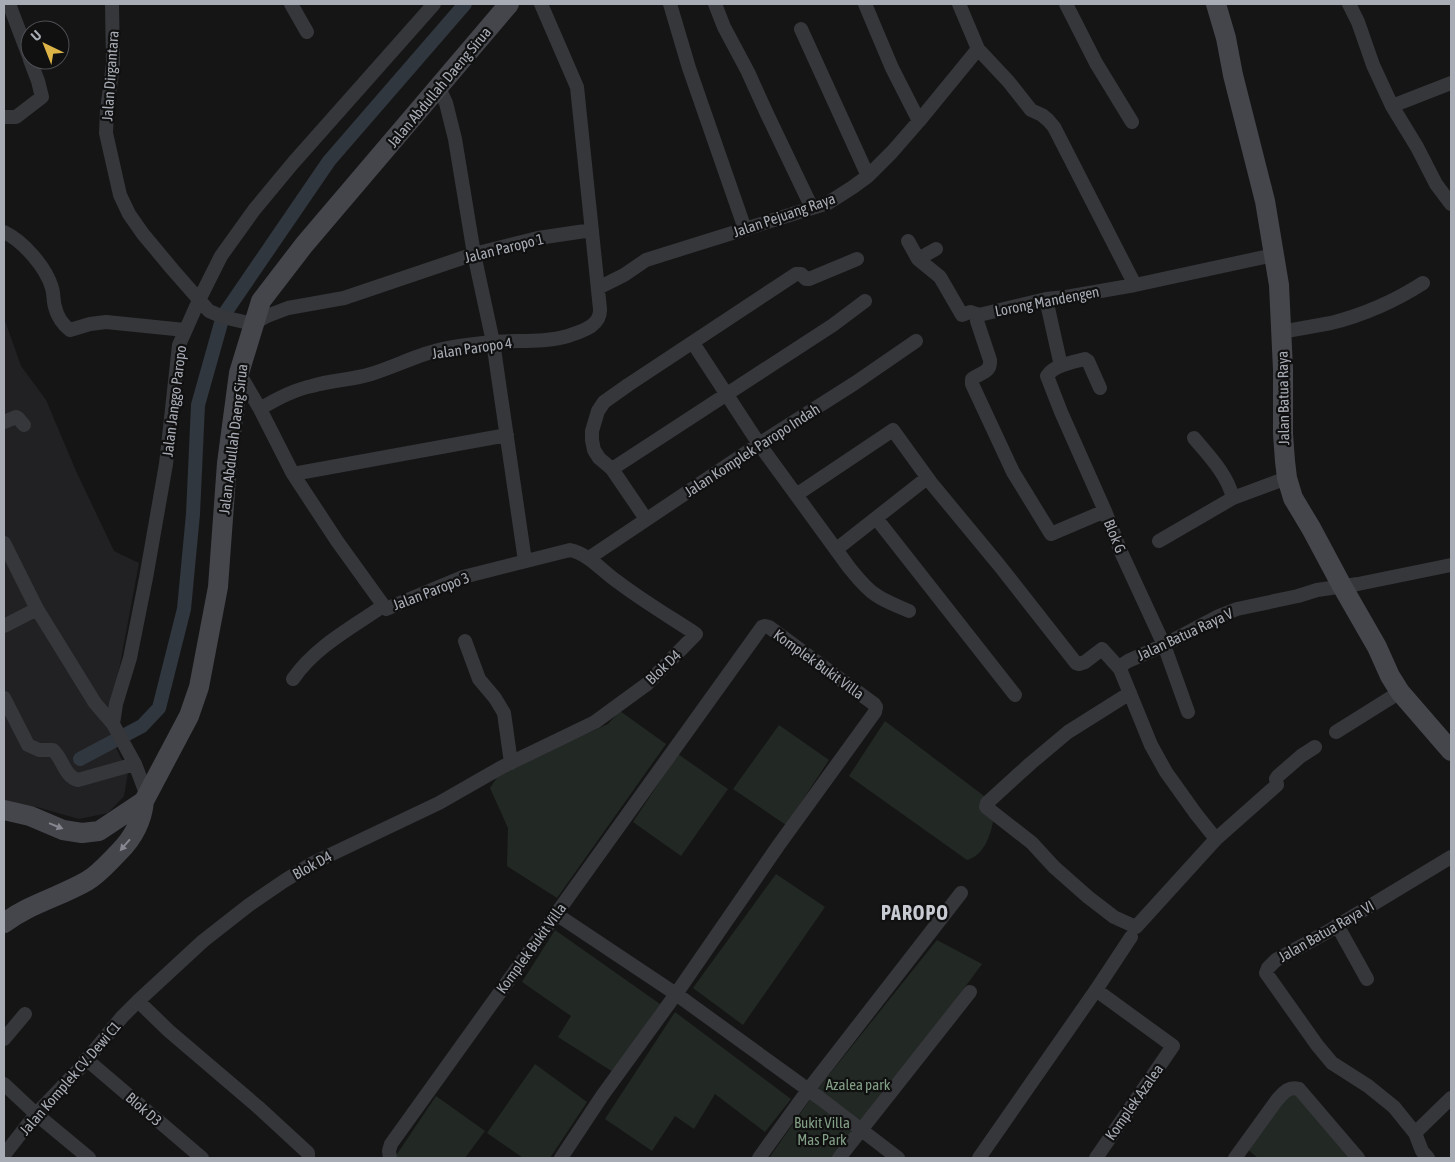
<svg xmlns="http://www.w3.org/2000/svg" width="1455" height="1162" font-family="'Asap Condensed',sans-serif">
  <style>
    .built { fill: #212123 }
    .green { fill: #222823 }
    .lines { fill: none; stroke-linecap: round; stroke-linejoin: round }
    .canal { stroke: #30373e; stroke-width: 14 }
    .street { stroke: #36373b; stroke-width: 14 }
    .secondary { stroke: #45464b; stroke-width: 20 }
    .oneway { fill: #858890 }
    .labels { text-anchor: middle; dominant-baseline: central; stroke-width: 4.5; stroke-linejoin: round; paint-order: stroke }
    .street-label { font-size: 15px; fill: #a8acb5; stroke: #101011 }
    .park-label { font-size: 15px; fill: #829e85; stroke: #101011 }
    .district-label { font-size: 20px; font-weight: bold; letter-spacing: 1px; fill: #c9cbd2; stroke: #101011 }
  </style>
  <rect width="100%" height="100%" fill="#151516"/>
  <!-- built -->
  <path class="built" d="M4,318L21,366L46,400L76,471L114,551L139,563L116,686L113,742L128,772L124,796L108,813L79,819L37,807L4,801Z"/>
  <!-- green -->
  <path class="green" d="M620,711L666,744L557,898L507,866L508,828L490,788L500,773L608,724Z
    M885,721L992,802C992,808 994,816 993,822C990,837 983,856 967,860L849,776Z
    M779,725L829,760L786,825L733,789Z
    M678,754L728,789L681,856L633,822Z
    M776,874L825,907L743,1025L693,988Z
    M555,930L660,1004L613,1072L558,1037L571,1016L522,982Z
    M937,940L982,964L839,1158H769L816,1091Z
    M675,1012L791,1099L765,1132L715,1094L694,1129L675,1116L652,1151L605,1119Z
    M535,1064L587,1102L550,1158H523L487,1133Z
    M1289,1082L1358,1158H1258L1243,1146Z
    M436,1096L485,1131L465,1158H396L395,1157Z"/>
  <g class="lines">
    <!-- canal -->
    <path class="canal" d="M80,759L142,726L159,708L184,609L193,514L198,405L223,316L329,161L465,4"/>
    <!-- street -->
    <path class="street" d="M9,4L30,59
      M112,4L113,64L107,110L106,133L120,195L129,214L143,234L173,270L209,311L223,317L253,324L267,316L288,308L344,298L474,254L538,238L592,230
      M291,4L307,32
      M670,4L689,68L745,229
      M715,4L724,27L748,72L767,114L812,208
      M865,4L892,68L919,121
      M959,4L978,49L1008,81L1031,110L1042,115L1048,120L1054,127L1135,285
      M1066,4L1096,63L1132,122
      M1349,4L1358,22L1373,65L1392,106L1417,147L1436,184L1451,204
      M801,29L868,176
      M439,88L446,103L455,139L474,254L493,342L525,561
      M1392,106L1451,83
      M4,117H16L42,97L38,81L30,60
      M4,232C23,241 46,267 52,288C54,294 53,301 55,307C57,316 63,325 70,330L90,324L106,322L185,330
      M908,241L918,259L940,277L962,315L970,312L979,315
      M918,259L936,249
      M598,288L624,275L646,260L828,203L853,187L868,176L892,152L919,121L978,49
      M1046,299L1061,366
      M1281,332C1297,329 1314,326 1331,323C1363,315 1395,301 1423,283
      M693,343L759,444L848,566C857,577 865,588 876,595C886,602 898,606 909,611
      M239,373L260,409L293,474L337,541L386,609L463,577L570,550C589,554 602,571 618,582C643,601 670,617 696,634L647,684L595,722L502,767L439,803L313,863L284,881L249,905L203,941L138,1001L169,1031L258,1107L308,1153V1158
      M1100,388L1088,361L1085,359C1073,362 1054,365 1047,376L1061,412L1105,511L1121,552L1164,645L1188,712
      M260,409C276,399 293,390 312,386C331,380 352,380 371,374C390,368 407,360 425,354C445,347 471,344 492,342C517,340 544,343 568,336C582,331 601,326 600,309L577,87L541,4
      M4,422L16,417L18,418L24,425
      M1194,438C1209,456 1227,474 1233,498
      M612,469L833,325L865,301
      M293,474L507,435
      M796,495L893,430L932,484L999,565L1076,663L1079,664L1085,662L1102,649L1120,669L1151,745L1166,772L1196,814L1216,839
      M1105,511L1051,534L1013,472L972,384V379C981,372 991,373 990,360L977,321L979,315L1046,299L1066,297L1135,285L1274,255
      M876,518L1015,695
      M646,519L612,469L599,458L594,450L592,440V431L598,411L604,402L628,385L796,274H801L806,279H809L857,259
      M1159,541L1233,498L1287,478
      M4,543L37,609L95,703L113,724
      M836,550L843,544L927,478
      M589,558L759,444L855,383L916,341
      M4,626L37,609
      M465,641L479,679L495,698L504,713L511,763
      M1120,669L1122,665L1128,661L1164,645L1219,616L1237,609L1298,596L1317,590L1358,584L1451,565
      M293,679C315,647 351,628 383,606
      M1130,693L1068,732L1031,763L987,803L986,807L1032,843L1054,867L1088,897L1114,917L1136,927L1216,839L1277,785L1276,779L1278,776L1301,756L1315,747
      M4,698L28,745L39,750H53C63,759 64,776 78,780L135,764
      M1336,732L1400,692
      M147,796L135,764L113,724L116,704L130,658L146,578L166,464L179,345L199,300L221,256L254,210L293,163L434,4
      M556,914L676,994L821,1099L898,1158
      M1337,925L1367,979
      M4,1039L25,1014
      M86,1059L202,1158
      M4,1084L36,1114L89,1158
      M1415,1133L1394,1107L1368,1086L1332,1063L1317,1045L1266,973L1268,968L1276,960L1327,932L1451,857
      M4,1155L36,1114L79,1069L122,1017L138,1001
      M390,1158L389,1151L391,1144L762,627L765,626L769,627L874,704L876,707L875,712L778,846L676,994L602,1096L561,1158
      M759,1158L808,1090L961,893
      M839,1158L970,992
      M979,1158L1096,990L1131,937
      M1096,1158L1173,1046L1096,990
      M1235,1158L1277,1100C1284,1092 1289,1086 1299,1089L1358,1158
      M1428,1158L1422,1151L1415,1133L1451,1098"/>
    <!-- secondary -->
    <path class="secondary" d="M1216,4L1226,38L1233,75L1265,201L1279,285L1283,369V434L1285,461L1287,478L1293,498L1311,528L1342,586L1377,647L1390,676L1400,692L1451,751
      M4,810L30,816L63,830L82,833L99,831L144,801
      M4,923C11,918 19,913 27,909C47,899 68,892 87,881C99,874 109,862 119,852C133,838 142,822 144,801L189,716L199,687L218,587L227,463L239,373L261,301L304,245L509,4"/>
  </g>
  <!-- one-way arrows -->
  <defs><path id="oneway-solid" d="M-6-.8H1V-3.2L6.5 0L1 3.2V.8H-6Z" transform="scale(1.25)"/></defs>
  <g class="oneway">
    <use href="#oneway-solid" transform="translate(56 826) rotate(22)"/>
    <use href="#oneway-solid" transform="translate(125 845) rotate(131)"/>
  </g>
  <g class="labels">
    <!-- street labels -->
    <g class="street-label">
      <text transform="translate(110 76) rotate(-86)">Jalan Dirgantara</text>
      <text transform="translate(439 87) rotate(-50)">Jalan Abdullah Daeng Sirua</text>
      <text transform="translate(784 215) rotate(-19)">Jalan Pejuang Raya</text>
      <text transform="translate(504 248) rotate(-14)">Jalan Paropo 1</text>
      <text transform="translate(1047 301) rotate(-11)">Lorong Mandengen</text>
      <text transform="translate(472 348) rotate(-8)">Jalan Paropo 4</text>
      <text transform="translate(1283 398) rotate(-91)">Jalan Batua Raya</text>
      <text transform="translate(174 401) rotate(-83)">Jalan Janggo Paropo</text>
      <text transform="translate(233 439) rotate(-83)">Jalan Abdullah Daeng Sirua</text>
      <text transform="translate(752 450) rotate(-33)">Jalan Komplek Paropo Indah</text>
      <text transform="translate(1115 536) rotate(68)">Blok G</text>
      <text transform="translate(431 591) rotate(-21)">Jalan Paropo 3</text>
      <text transform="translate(1185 634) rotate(-25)">Jalan Batua Raya V</text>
      <text transform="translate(819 664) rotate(36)">Komplek Bukit Villa</text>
      <text transform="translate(663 667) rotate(-44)">Blok D4</text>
      <text transform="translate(312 865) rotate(-29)">Blok D4</text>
      <text transform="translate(1326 931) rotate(-30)">Jalan Batua Raya VI</text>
      <text transform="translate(531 948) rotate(-54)">Komplek Bukit Villa</text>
      <text transform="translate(70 1078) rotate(-49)">Jalan Komplek CV. Dewi C1</text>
      <text transform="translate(1134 1102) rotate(-55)">Komplek Azalea</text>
      <text transform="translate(144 1109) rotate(41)">Blok D3</text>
    </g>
    <!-- park labels -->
    <g class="park-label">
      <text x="858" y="1084">Azalea park</text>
      <text x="822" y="1122">Bukit Villa<tspan x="822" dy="17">Mas Park</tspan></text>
    </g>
    <!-- district labels -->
    <g class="district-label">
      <text x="915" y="912">PAROPO</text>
    </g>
  </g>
  <!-- border -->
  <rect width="1455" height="1162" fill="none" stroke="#a8acb5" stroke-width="10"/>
  <!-- north arrow -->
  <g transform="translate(45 45) rotate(317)"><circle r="24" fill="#101011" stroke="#4d4e53"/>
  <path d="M0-4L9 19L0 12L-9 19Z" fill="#dcb347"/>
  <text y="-8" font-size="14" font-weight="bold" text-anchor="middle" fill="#a8acb5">U</text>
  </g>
</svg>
